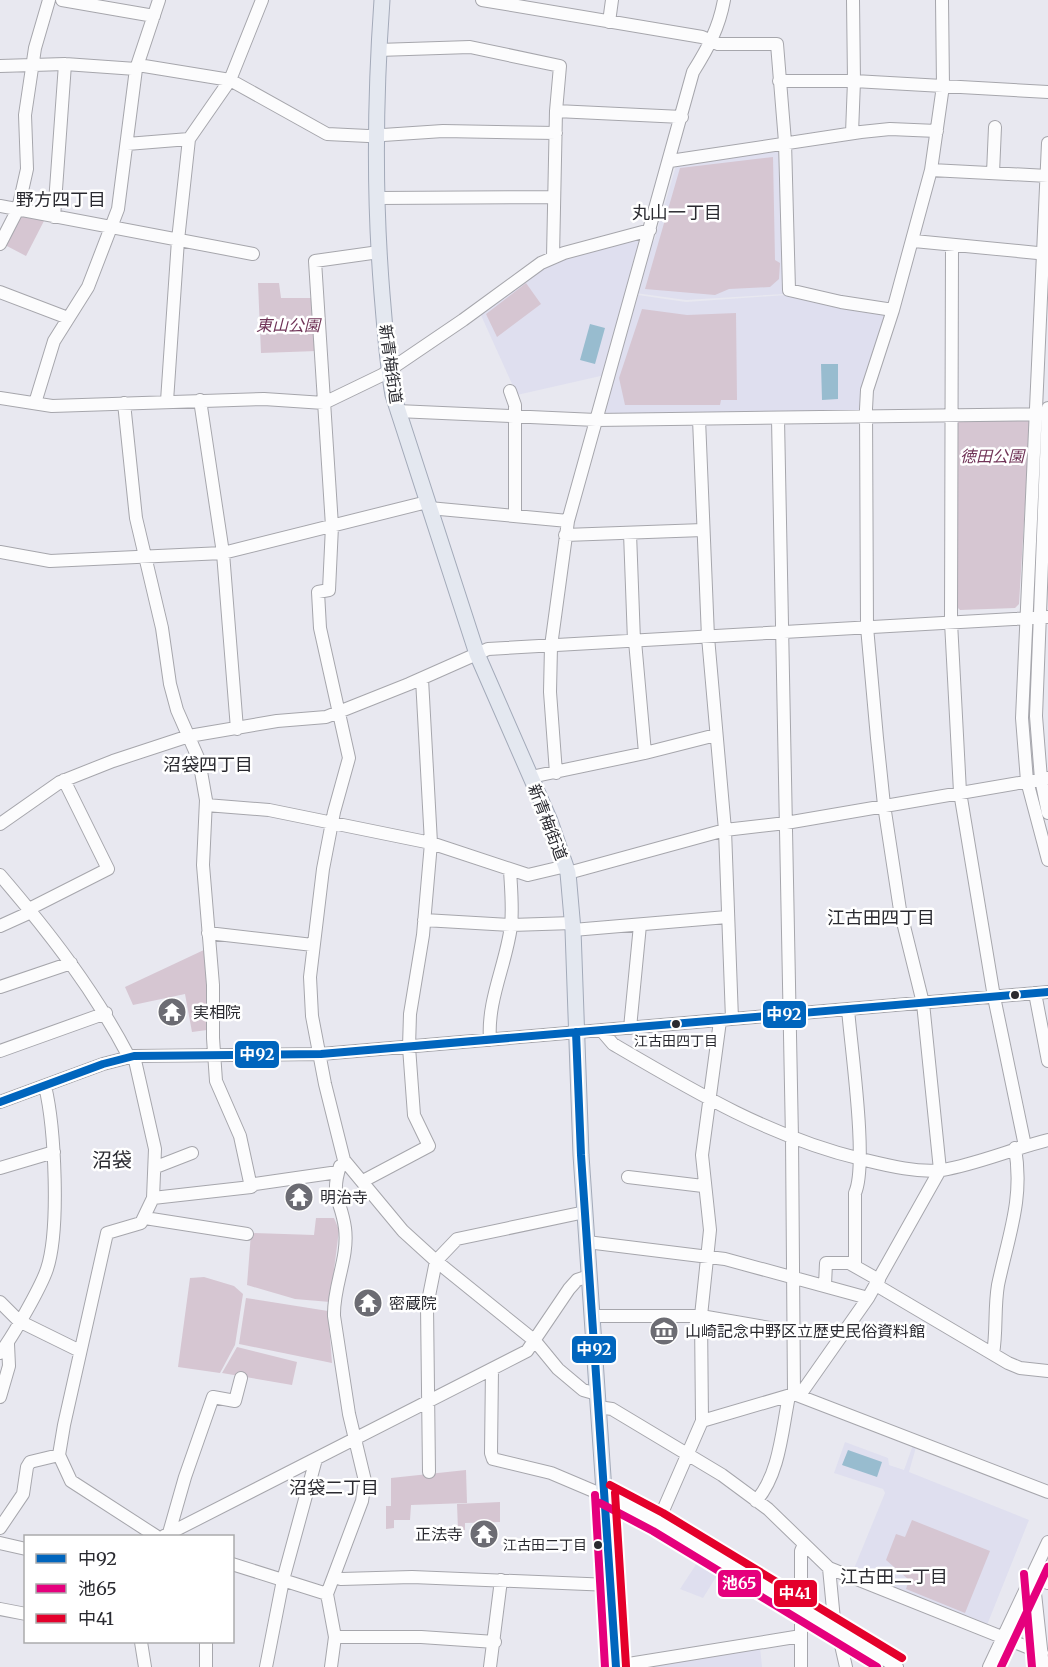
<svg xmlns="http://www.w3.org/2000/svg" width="1048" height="1667" font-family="Merriweather,'Noto Sans JP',serif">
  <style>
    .built { fill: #dfdfef }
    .green { fill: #d6c6d2 }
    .water { fill: #98bccf }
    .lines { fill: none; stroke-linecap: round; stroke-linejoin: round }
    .minor-casing { stroke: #a6a6ac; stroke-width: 14 }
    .major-casing { stroke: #a3aab9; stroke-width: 17 }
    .minor { stroke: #fcfcfd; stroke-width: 12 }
    .major { stroke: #e4e8f0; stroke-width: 15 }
    .bus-1-casing { stroke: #fff; stroke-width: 12 }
    .bus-2-casing { stroke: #fff; stroke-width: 12 }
    .bus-3-casing { stroke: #fff; stroke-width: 12 }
    .bus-1 { stroke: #0065bd; stroke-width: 8 }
    .bus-2 { stroke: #e5007d; stroke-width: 8 }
    .bus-3 { stroke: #e4002b; stroke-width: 8 }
    .bus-dot { fill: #2a2a30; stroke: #fff; stroke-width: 2 }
    .labels { text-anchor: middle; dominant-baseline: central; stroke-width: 5; stroke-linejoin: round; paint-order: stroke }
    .bus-label { font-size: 14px; fill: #2a2a30; stroke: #fff }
    .park-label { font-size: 16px; font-style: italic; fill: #713558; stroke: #fff }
    .street-label { font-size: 16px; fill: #2a2a30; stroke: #fff }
    .poi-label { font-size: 16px; fill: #2a2a30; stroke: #fff; text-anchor: start }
    .neighbourhood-label { font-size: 18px; fill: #2a2a30; stroke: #fff }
    .quarter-label { font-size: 20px; fill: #2a2a30; stroke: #fff }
    .line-badge { stroke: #fff; stroke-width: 2 }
    .badge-label { font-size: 16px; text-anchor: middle; font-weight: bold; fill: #fff }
  </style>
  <rect width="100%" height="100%" fill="#e8e8f0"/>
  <!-- built -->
  <path class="built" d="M775,149L780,153L784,294L686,300L628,292L605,375L517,395L480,313L555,259L638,235L654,241L676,166Z
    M638,295L686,302L786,295L885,315L860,413L603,416Z
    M845,1442L888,1458L889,1465L904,1470L913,1445L916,1447L909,1472L1029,1520L987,1625L853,1571L885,1493L883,1489L834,1473Z
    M701,1557L721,1569L703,1598L680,1589Z
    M760,1647L762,1667H634Z"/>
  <!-- green -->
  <path class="green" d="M773,157L775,260L780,263L779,279L770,287L729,289L715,295L645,289L680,168Z
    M23,211L46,217L26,256L5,245Z
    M258,283H279L281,298H314L317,351L261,353Z
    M526,283L541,304L497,337L486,314Z
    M642,309L687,315L736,313L737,400H721L720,405H625L619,378Z
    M1027,419L1030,422L1019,604L1015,608L960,610L956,606L957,423L960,420Z
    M206,949L207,1030L192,1032L185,994L133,1005L125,987Z
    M316,1218H334L339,1230L330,1302L295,1299L247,1285L251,1233L314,1235Z
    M204,1277L234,1286L243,1294L235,1345L220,1373L178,1367L190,1278Z
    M246,1298L328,1311L332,1363L239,1344Z
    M237,1347L297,1362L292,1385L222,1373Z
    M466,1470L467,1503L411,1505L410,1520H394V1528L386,1529V1506H391V1478Z
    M500,1502V1522L465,1523V1530H458L457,1504Z
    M912,1520L990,1551L965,1613L906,1589L909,1580L886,1560L896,1534L905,1537Z"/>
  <!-- water -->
  <path class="water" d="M590,324L605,328L595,364L580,360Z
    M821,364H838V399L822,400Z
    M848,1450L882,1462L877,1477L842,1465Z"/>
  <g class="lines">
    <!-- minor casing -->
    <g class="minor-casing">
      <path id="minor" d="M62,0L154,16
        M482,0L702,37L718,44H777L785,142L789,290L841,302L893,310
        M609,22L612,0
        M378,50L470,47L560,66L556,111
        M138,65L230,80L327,134L368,136L443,131L556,133
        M0,66L65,64L136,69
        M779,81H854L853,0
        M852,133L854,81L1048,92
        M1048,143L1022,718L1027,781L1048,860
        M127,144L189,139
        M670,161L861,132L890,129L937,131
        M931,170L1048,176
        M993,173L995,127
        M377,198L553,197
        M0,206L253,254
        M54,217L65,64
        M914,241L1048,254
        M0,244L18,209L27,169L25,115L35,48L49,0
        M952,245L951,622L960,792L994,997L1025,1146
        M379,252L315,261L332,526L329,590L318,592L320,628L349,758L334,812L323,869L310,977L312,1016L325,1084L344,1160L403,1231L436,1261L535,1341L558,1369L583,1390L597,1394
        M553,257L556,111L682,117
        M0,292L68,318
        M510,391L515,405V516
        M0,398L52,406L264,399L324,403L382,375L463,320L541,263L564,253L650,230
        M200,400L223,553L237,729
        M167,401L178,240L189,139L230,80L262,0
        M35,403L54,341L88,287L118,209L136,69L159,0
        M124,403L136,518L162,628L170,684L177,710L199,760L206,800L203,865L213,985V1038L216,1081L240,1136L251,1187
        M1048,408L1036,716L1041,779L1048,813
        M397,411L596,420L1048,414
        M699,419L708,637L725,830L732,1019
        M778,419L792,1138L794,1394L802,1392L868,1298L940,1170L923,1003L900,910L884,805L877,738L867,627L866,409L867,390L893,310L931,170L943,86L942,0
        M429,508L568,521
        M630,533L634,641
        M565,535L703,530
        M0,552L50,561L223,553L427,502
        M635,641L645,753
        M556,773L550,692L551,646L568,521L693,72C708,48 719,28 724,0
        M531,777L645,753L716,735
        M206,805L269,810L431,843L528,875L566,866
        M0,824L60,782L113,761L189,736L277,721L326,717L409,684L488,649L1048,617
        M568,873L725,830L786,823L1048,778
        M0,875C49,932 94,990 129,1057
        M29,909L108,869L64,780
        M424,920L511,925L573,923
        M0,926L31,912
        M573,930L727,917
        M208,933L313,945
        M0,987L71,963
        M1035,993L1048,1061
        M848,1009C851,1048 868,1164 855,1193V1266
        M630,1028L640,925
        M601,1030L613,1044C693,1091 770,1137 861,1159C886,1165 916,1173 942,1170C975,1165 1015,1148 1048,1140
        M490,1040C487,1000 506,965 511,926C513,908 511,888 510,870
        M0,1051L106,1013
        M134,1056L155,1149L153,1198
        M0,1102L103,1064L134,1056L321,1054L1048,992
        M156,1167L192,1153
        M0,1168L54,1152
        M628,1177L703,1186
        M363,1181L429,1146L414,1115L409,1047L410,1014L423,935L431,843L422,679
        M145,1218L247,1234
        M587,1242L725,1259L868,1298
        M825,1285L826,1263H849L879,1280
        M876,1285L1008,1363L1020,1368L1048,1371
        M0,1302L19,1321L80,1351
        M592,1316H701L793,1332
        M0,1353C12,1338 41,1287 47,1269C60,1229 55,1128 45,1086
        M993,1354C997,1330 994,1309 998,1285C1008,1237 1024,1199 1015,1148
        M492,1369L491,1453L493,1459L551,1473L636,1509L897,1667
        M0,1397L9,1366L8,1344
        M598,1407L612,1409L722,1475L768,1509L829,1568L1042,1653
        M702,1421L794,1394L1048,1492
        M429,1472L427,1306L436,1261L457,1239L585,1212
        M756,1501C780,1474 782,1429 789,1396
        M658,1522L702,1421L701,1316L710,1230L702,1155L720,1021
        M0,1528L23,1494L27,1467L30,1462L59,1455
        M169,1533L185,1477L213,1397L235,1401L241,1378
        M156,1536L71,1481L59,1455L64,1425L107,1233L141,1223L153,1198L251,1187L255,1184L338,1172
        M164,1536L527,1351L569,1289L577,1280L589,1276
        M0,1543L26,1549
        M232,1564L327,1594
        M829,1568L835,1630
        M1033,1574L1048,1583
        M1033,1575L1043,1667
        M334,1577L341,1579L412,1577L611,1585
        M0,1609L26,1614
        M838,1632L846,1667
        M335,1637H421L495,1642
        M141,1642L145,1667
        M206,1642V1667
        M266,1667L283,1580L316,1459
        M331,1667L335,1637L327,1594L362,1501L365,1481L349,1414L334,1316C333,1286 349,1258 345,1228C341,1199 330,1197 340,1166
        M490,1667L501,1580
        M610,1667L801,1636
        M801,1667V1551L804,1544
        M989,1667L1048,1542"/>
    </g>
    <!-- major casing -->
    <g class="major-casing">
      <path id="major" d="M382,0C375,98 374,196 382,294C385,328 387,362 393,395L477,654L550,821L568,873L573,930L581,1155L616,1667"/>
    </g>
    <!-- minor -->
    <use href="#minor" class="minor"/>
    <!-- major -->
    <use href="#major" class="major"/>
    <!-- bus-1 casing -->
    <g class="bus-1-casing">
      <path id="bus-1" d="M576,1032L581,1155L616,1667
        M0,1102L103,1064L134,1056L321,1054L1048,992"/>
    </g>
    <!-- bus-2 casing -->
    <g class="bus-2-casing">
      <path id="bus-2" d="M595,1495L605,1667
        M600,1503L653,1531L877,1667
        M1024,1574L1032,1667
        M1001,1667L1048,1567"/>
    </g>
    <!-- bus-3 casing -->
    <g class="bus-3-casing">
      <path id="bus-3" d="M610,1485L663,1513L902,1658
        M615,1493L626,1666"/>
    </g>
    <!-- bus-1 -->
    <use href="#bus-1" class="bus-1"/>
    <!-- bus-2 -->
    <use href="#bus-2" class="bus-2"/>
    <!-- bus-3 -->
    <use href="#bus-3" class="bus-3"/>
  </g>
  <!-- icons -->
  <defs>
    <g id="temple-disc" transform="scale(1.5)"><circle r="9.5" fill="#6c6c73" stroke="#fff"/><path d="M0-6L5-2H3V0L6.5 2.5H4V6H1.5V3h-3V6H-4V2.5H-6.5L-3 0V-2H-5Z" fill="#fff"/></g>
    <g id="museum-disc" transform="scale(1.5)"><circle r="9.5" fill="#6c6c73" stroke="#fff"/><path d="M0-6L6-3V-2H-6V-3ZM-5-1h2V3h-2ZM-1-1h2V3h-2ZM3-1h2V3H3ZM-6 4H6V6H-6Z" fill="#fff"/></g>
  </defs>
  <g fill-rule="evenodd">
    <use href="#temple-disc" x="172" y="1012"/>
    <use href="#temple-disc" x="299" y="1197"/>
    <use href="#temple-disc" x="368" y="1303"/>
    <use href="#museum-disc" x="664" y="1331"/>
    <use href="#temple-disc" x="484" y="1534"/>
  </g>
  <!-- markers -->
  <g class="bus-dot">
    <circle cx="1015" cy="995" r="5"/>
    <circle cx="676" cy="1024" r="5"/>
    <circle cx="598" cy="1545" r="5"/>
  </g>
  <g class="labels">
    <!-- bus labels -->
    <g class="bus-label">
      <text x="676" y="1041">江古田四丁目</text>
      <text x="587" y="1545" text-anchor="end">江古田二丁目</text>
    </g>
    <!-- park labels -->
    <g class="park-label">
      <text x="288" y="325">東山公園</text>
      <text x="992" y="456">徳田公園</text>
    </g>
    <!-- street labels -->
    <g class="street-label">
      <text transform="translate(391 364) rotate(82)">新青梅街道</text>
      <text transform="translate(548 822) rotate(69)">新青梅街道</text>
    </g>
    <!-- poi labels -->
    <g class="poi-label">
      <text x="193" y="1012">実相院</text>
      <text x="320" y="1197">明治寺</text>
      <text x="389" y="1303">密蔵院</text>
      <text x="685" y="1331">山崎記念中野区立歴史民俗資料館</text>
      <text x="463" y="1534" text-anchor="end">正法寺</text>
    </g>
    <!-- neighbourhood labels -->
    <g class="neighbourhood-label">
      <text x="61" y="199">野方四丁目</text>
      <text x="677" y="212">丸山一丁目</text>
      <text x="208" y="764">沼袋四丁目</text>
      <text x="881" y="917">江古田四丁目</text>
      <text x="334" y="1487">沼袋二丁目</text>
      <text x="894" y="1576">江古田二丁目</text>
    </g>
    <!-- quarter labels -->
    <g class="quarter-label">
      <text x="112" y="1159">沼袋</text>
    </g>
  </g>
  <g class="line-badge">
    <rect x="762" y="1000" width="45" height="29" rx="6" fill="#0065bd"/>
    <rect x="234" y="1040" width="46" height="29" rx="6" fill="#0065bd"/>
    <rect x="571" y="1335" width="46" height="29" rx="6" fill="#0065bd"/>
    <rect x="717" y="1569" width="45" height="29" rx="6" fill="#e5007d"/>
    <rect x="773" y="1579" width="45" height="29" rx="6" fill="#e4002b"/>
  </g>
  <g class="badge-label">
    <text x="784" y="1020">中92</text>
    <text x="257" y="1060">中92</text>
    <text x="594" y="1355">中92</text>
    <text x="739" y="1589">池65</text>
    <text x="795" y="1599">中41</text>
  </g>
  <!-- legend -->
  <rect x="24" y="1535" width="210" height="108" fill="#ffffff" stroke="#aaaaac" stroke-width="1.5"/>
  <rect x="36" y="1554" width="30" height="9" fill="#0065bd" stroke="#aaaaac" stroke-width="1.5"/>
  <text x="78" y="1565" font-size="18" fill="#2a2a30">中92</text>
  <rect x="36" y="1584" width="30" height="9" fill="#e5007d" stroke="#aaaaac" stroke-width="1.5"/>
  <text x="78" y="1595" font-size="18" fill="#2a2a30">池65</text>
  <rect x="36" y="1614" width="30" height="9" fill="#e4002b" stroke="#aaaaac" stroke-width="1.5"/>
  <text x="78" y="1625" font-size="18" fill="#2a2a30">中41</text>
</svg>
